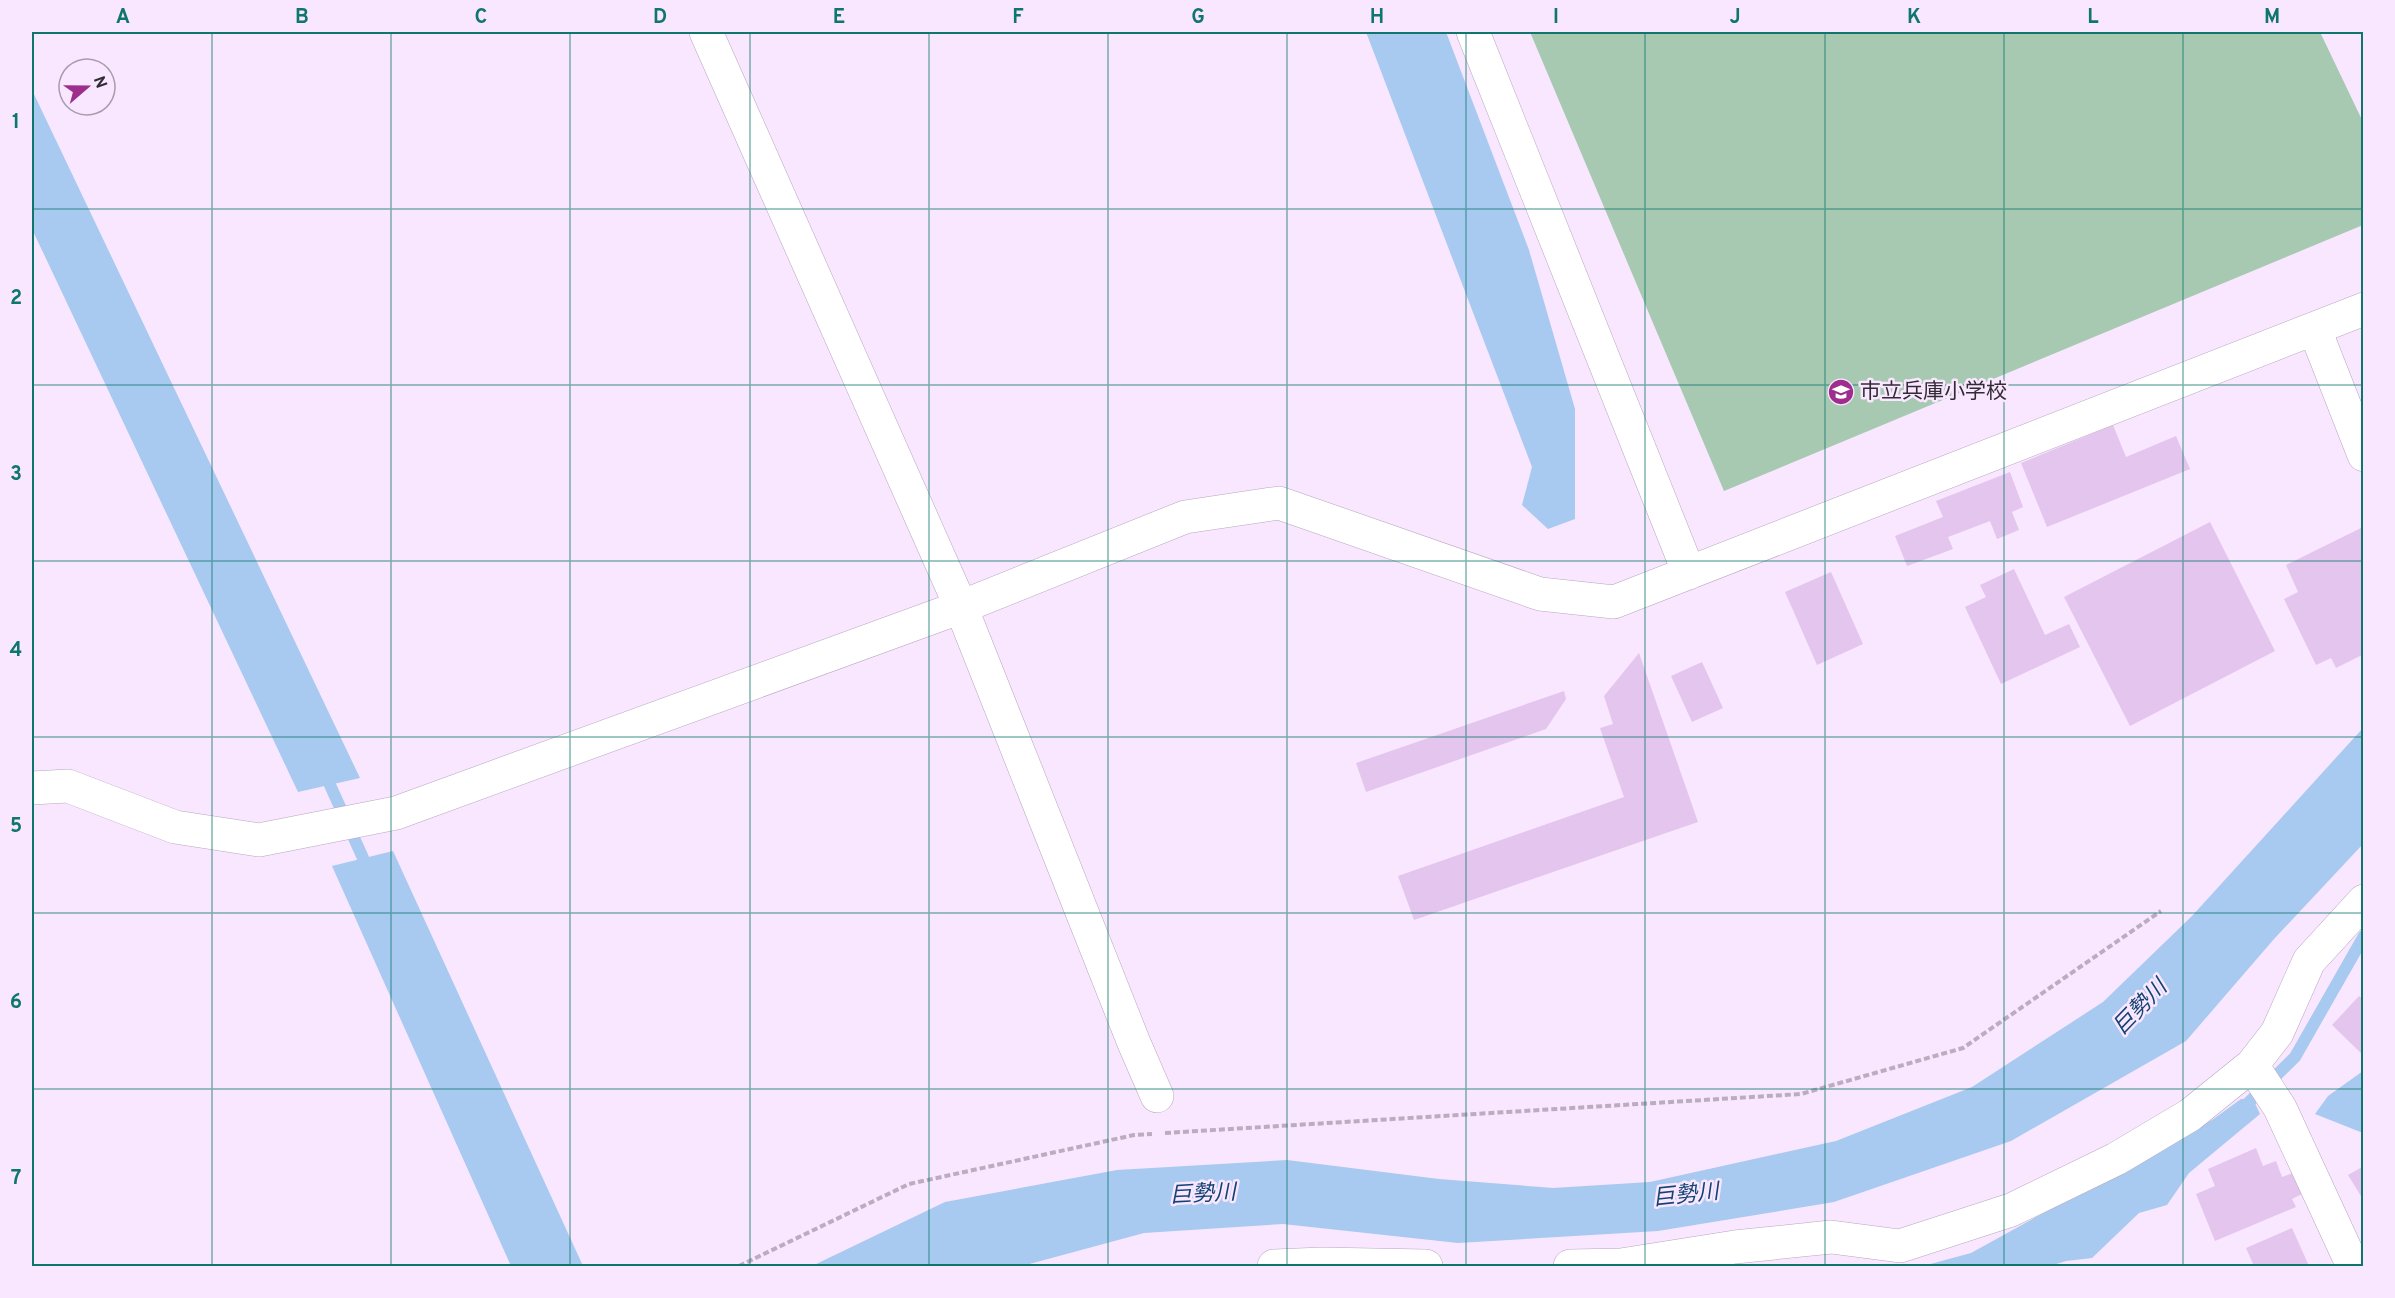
<svg xmlns="http://www.w3.org/2000/svg" width="2395" height="1298" font-family="Overpass,'Noto Sans JP',sans-serif">
  <style>
    .green { fill: #a7c9b1 }
    .water { fill: #a8c9f0 }
    .lines { fill: none; stroke-linecap: round; stroke-linejoin: round }
    .stream { stroke: #a8c9f0; stroke-width: 12 }
    .building { fill: #e4c5ee }
    .minor-casing { stroke: #b8a7bd; stroke-width: 34 }
    .path { stroke: #bbadbf; stroke-width: 4; stroke-dasharray: 6 3; stroke-linecap: butt }
    .minor { stroke: #fff; stroke-width: 33 }
    .grid { fill: none; stroke: #0f766e; stroke-width: 1.5; stroke-opacity: 0.55 }
    .labels { text-anchor: middle; dominant-baseline: central; stroke-width: 5; stroke-linejoin: round; paint-order: stroke }
    .poi-label { font-size: 21px; fill: #322b34; stroke: #f8e7fe; text-anchor: start }
    .water-label { font-size: 22px; font-style: italic; fill: #144272; stroke: #f8e7fe }
    .neatline { fill: none; stroke: #0f766e; stroke-width: 2 }
    .grid-label { font-size: 20px; text-anchor: middle; font-weight: bold; fill: #0f766e }
  </style>
  <rect width="100%" height="100%" fill="#f8e7fe"/>
  <!-- green -->
  <path class="green" d="M1530,32H2320L2363,122V225L1724,491Z"/>
  <!-- water -->
  <path class="water" d="M1366,32H1446L1529,250L1575,409V519L1548,529L1522,505L1532,467Z
    M32,90L360,778L298,792L32,229Z
    M2363,728V844L2274,939L2186,1041L2011,1141L1834,1202L1658,1231L1458,1243L1283,1224L1144,1233L1022,1266H812L945,1202L1117,1170L1287,1160L1439,1179L1553,1188L1650,1182L1836,1141L1972,1087L2103,1002L2192,916Z
    M393,851L583,1266H511L332,866Z
    M2363,1071V1133L2315,1114L2328,1096Z
    M2241,1099H2253L2260,1114L2189,1173L2167,1205L2139,1213L2092,1258L2066,1261L2050,1266H1923L1971,1253L2212,1120Z"/>
  <g class="lines">
    <!-- stream -->
    <path class="stream" d="M330,785L363,858
      M2241,1110L2295,1057L2364,936"/>
  </g>
  <!-- building -->
  <path class="building" d="M2113,425L2126,457L2176,436L2190,469L2047,527L2021,463Z
    M2010,472L2023,507L2012,512L2019,530L1997,539L1990,521L1948,537L1953,549L1907,566L1895,536L1943,517L1936,501Z
    M2210,522L2275,651L2130,726L2064,597Z
    M2361,528L2364,533V654L2336,668L2331,658L2316,665L2284,599L2298,592L2286,565Z
    M2014,569L2045,635L2069,624L2080,647L2001,684L1965,607L1986,597L1980,585Z
    M1831,572L1863,644L1817,665L1785,592Z
    M1639,653L1698,822L1414,920L1398,876L1624,797L1600,728L1613,724L1604,696Z
    M1702,662L1723,708L1692,722L1671,676Z
    M1564,691L1566,699L1546,729L1366,792L1356,763Z
    M2359,996L2364,1000V1056L2332,1025Z
    M2256,1148L2263,1166L2276,1161L2282,1177L2293,1173L2302,1194L2292,1199L2296,1207L2215,1241L2196,1194L2215,1186L2208,1169Z
    M2364,1166V1201L2348,1175Z
    M2292,1228L2309,1266H2254L2246,1248Z"/>
  <g class="lines">
    <!-- minor casing -->
    <g class="minor-casing">
      <path id="minor" d="M706,32L961,607L1134,1043L1157,1096
        M1473,32L1689,573
        M2315,330L2364,455
        M32,788L68,786L175,827L259,840L396,813L961,607L1185,517L1279,503L1540,594L1614,602L2364,309
        M2252,1065L2280,1108L2353,1266
        M1274,1266L1322,1264L1426,1266
        M1570,1266L1621,1265L1735,1247L1831,1237L1900,1246L2011,1210L2116,1159L2190,1115L2252,1065L2277,1033L2309,961L2364,901"/>
    </g>
    <!-- path -->
    <path class="path" d="M1165,1133L1801,1094L1963,1048L2161,911
      M739,1266L909,1184L1134,1135L1152,1134"/>
    <!-- minor -->
    <use href="#minor" class="minor"/>
  </g>
  <!-- grid -->
  <path class="grid" d="M212,32V1266M391,32V1266M570,32V1266M750,32V1266M929,32V1266M1108,32V1266M1287,32V1266M1466,32V1266M1645,32V1266M1825,32V1266M2004,32V1266M2183,32V1266M32,209H2364M32,385H2364M32,561H2364M32,737H2364M32,913H2364M32,1089H2364"/>
  <!-- icons -->
  <defs>
    <g id="school-disc" transform="scale(1.35)"><circle r="9.5" fill="#9d2e8d" stroke="#f8e7fe"/><path d="M0-5L7-2L0 1L-7-2ZM-4 1L0 2.5L4 1V4Q0 6-4 4Z" fill="#fff"/></g>
  </defs>
  <g fill-rule="evenodd">
    <use href="#school-disc" x="1841" y="392"/>
  </g>
  <g class="labels">
    <!-- poi labels -->
    <g class="poi-label">
      <text x="1860" y="392">市立兵庫小学校</text>
    </g>
    <!-- water labels -->
    <g class="water-label">
      <text transform="translate(2141 1008) rotate(-46)">巨勢川</text>
      <text transform="translate(1203 1195) rotate(-3)">巨勢川</text>
      <text transform="translate(1686 1196) rotate(-6)">巨勢川</text>
    </g>
  </g>
  <!-- border -->
  <rect width="2395" height="1298" fill="none" stroke="#f8e7fe" stroke-width="66"/>
  <!-- north arrow -->
  <g transform="translate(87 87) rotate(70)"><circle r="28" fill="#f8e7fe" stroke="#a99cad" stroke-width="1.5"/>
  <path d="M0-4.5L10 22L0 15L-10 22Z" fill="#9d2e8d"/>
  <text y="-9" font-size="16" font-weight="bold" text-anchor="middle" fill="#322b34">N</text>
  </g>
  <rect x="33" y="33" width="2329" height="1232" class="neatline"/>
  <g class="grid-label">
    <text x="123" y="23">A</text>
    <text x="302" y="23">B</text>
    <text x="481" y="23">C</text>
    <text x="660" y="23">D</text>
    <text x="839" y="23">E</text>
    <text x="1018" y="23">F</text>
    <text x="1198" y="23">G</text>
    <text x="1377" y="23">H</text>
    <text x="1556" y="23">I</text>
    <text x="1735" y="23">J</text>
    <text x="1914" y="23">K</text>
    <text x="2093" y="23">L</text>
    <text x="2272" y="23">M</text>
    <text x="16" y="128">1</text>
    <text x="16" y="304">2</text>
    <text x="16" y="480">3</text>
    <text x="16" y="656">4</text>
    <text x="16" y="832">5</text>
    <text x="16" y="1008">6</text>
    <text x="16" y="1184">7</text>
  </g>
</svg>
